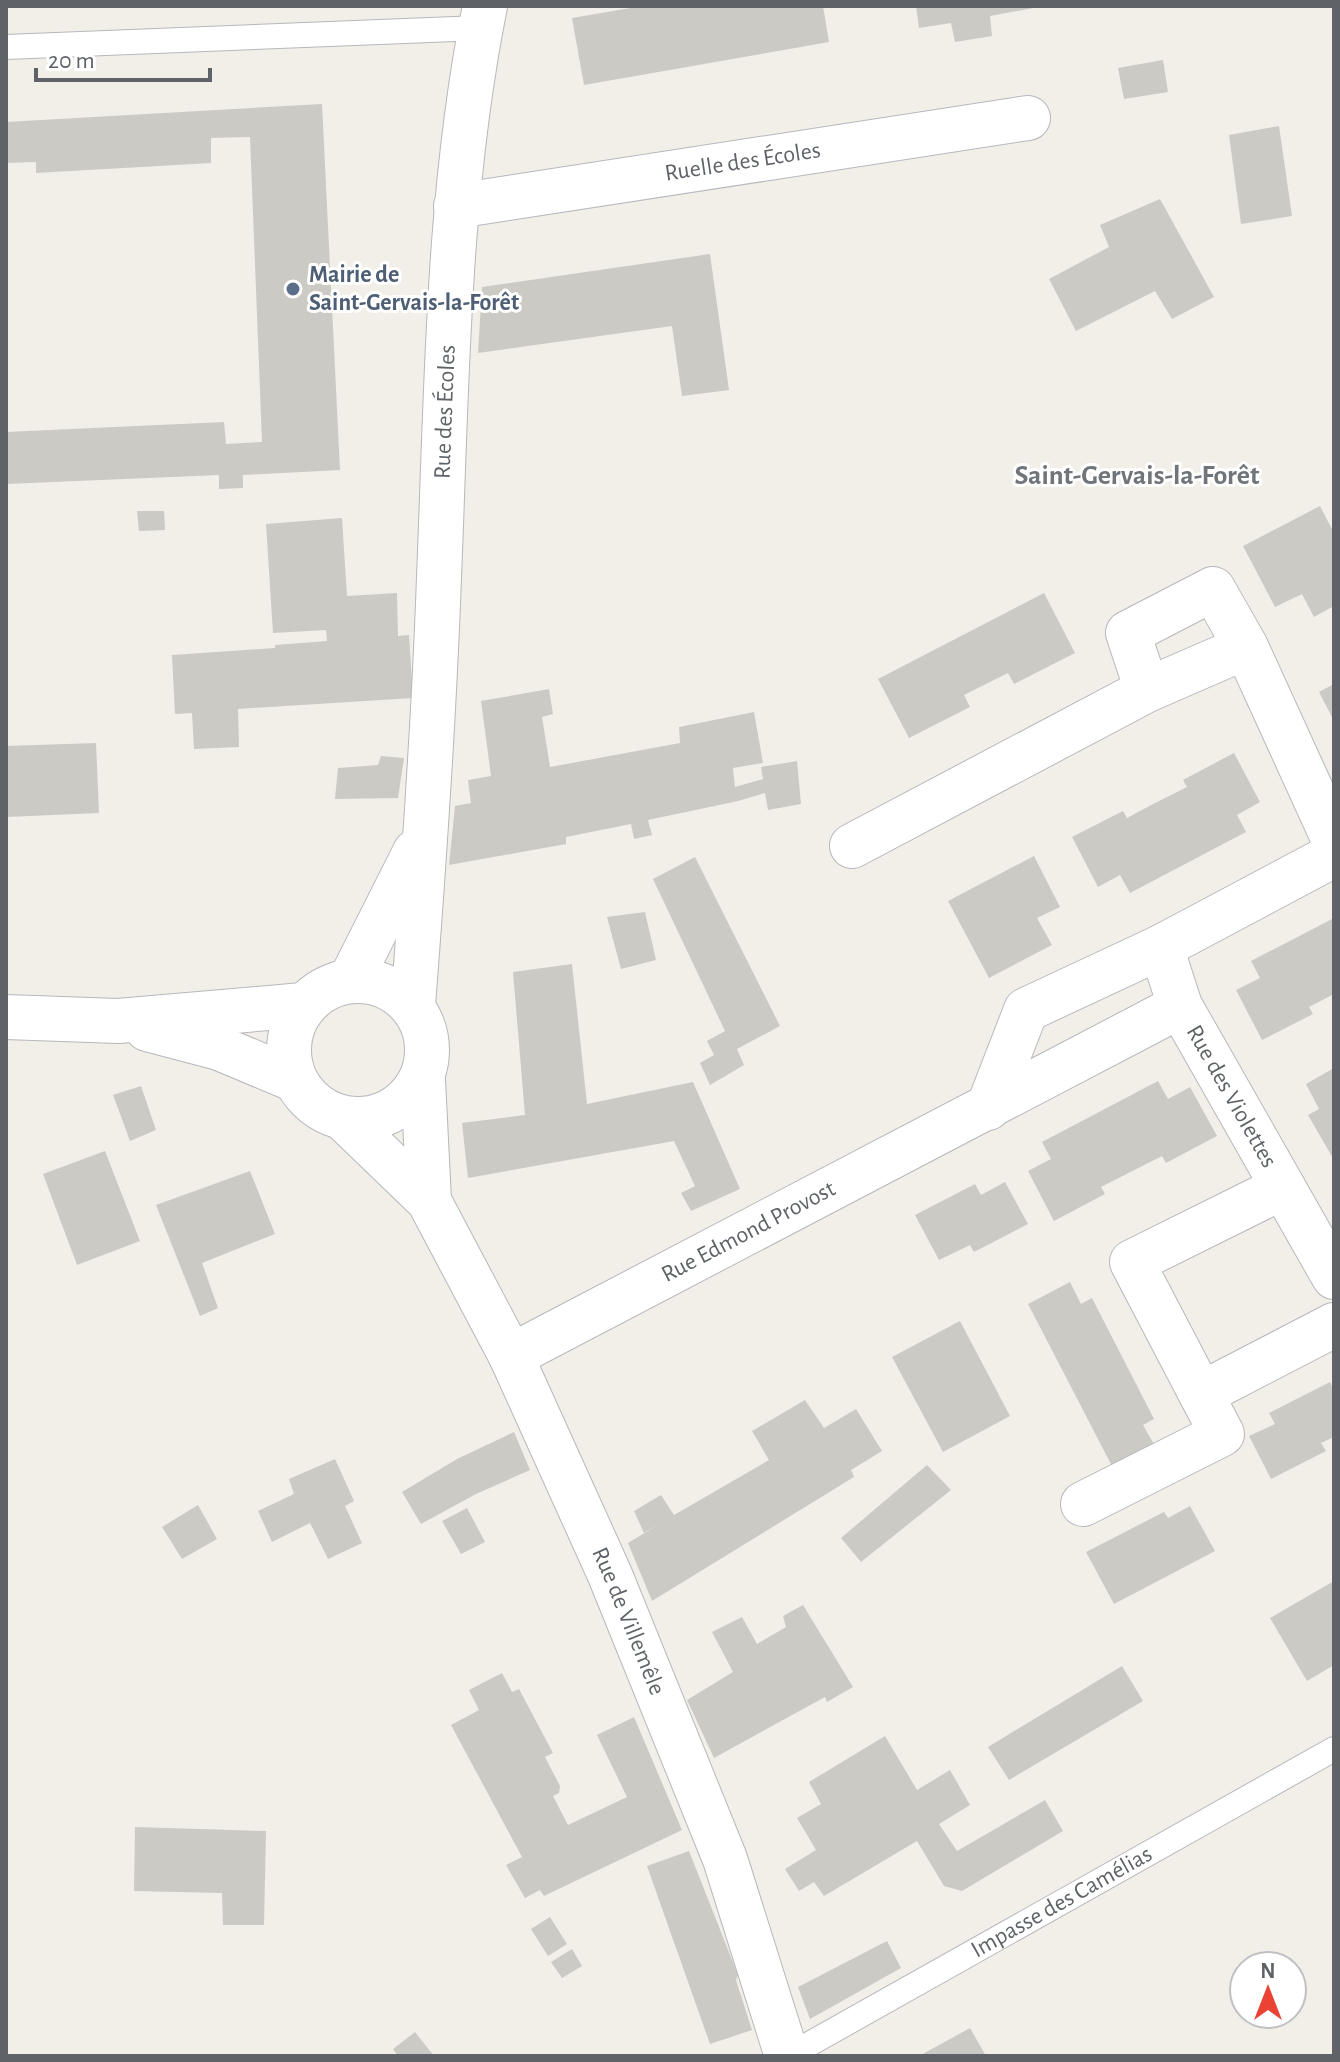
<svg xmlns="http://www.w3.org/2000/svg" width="1340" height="2062" font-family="'Alegreya Sans',sans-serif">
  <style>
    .building { fill: #cccac5 }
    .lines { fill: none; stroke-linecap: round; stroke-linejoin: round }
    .lane-casing { stroke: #b5b8bc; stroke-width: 26 }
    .street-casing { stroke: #b5b8bc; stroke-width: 46 }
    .lane { stroke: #fff; stroke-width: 24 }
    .street { stroke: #fff; stroke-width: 44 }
    .service-dot { fill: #5c6f8a; stroke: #fff; stroke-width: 3 }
    .labels { text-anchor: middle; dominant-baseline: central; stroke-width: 6; stroke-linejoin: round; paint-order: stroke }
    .street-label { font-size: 24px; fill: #5f6368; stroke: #fff }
    .service-label { font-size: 24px; font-weight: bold; fill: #4e5e75; stroke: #fff; text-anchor: start }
    .quarter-label { font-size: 28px; font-weight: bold; fill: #70757a; stroke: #fff }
  </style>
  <rect width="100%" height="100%" fill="#f1efe8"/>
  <!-- building -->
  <path class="building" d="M642,6H823L829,42L584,85L572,18Z
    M916,6H1039V7L990,16L992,36L955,42L951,23L919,28Z
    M1163,60L1168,92L1124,99L1118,68Z
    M322,104L340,470L243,475V488L219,489V475L6,484V432L224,422L226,444L262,442L250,137L211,138V163L36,173V162L6,163V122Z
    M1279,126L1292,216L1241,224L1229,135Z
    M1160,199L1214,297L1172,319L1155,291L1076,331L1049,279L1109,247L1100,225Z
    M710,254L729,390L682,396L672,326L478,353L482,287Z
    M1320,506L1334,533V606L1314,617L1302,594L1275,607L1243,546Z
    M137,511H164L165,530L139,531Z
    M342,518L347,596L397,593L398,636L409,635L413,698L238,709L239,747L194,749L192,713L175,714L172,655L275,648V645L327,641L326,630L273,633L266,524Z
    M1044,593L1075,653L1014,684L1008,673L964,695L970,707L909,738L878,679Z
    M1334,684V721L1319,692Z
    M549,689L553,714L542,717L550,767L680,743L679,727L754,712L763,763L733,768L735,787L763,779L761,767L797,761L801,804L768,810L765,793L738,801L648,820L652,835L634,839L631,824L566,837V844L449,865L455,806L471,803L468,780L491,776L481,701Z
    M96,743L99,813L6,817V746Z
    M1234,753L1260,802L1237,815L1246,832L1130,893L1120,875L1098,887L1072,837L1123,811L1127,818L1157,802L1187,787L1183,780Z
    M381,756L404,758L398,798L335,799L338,768L378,765Z
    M1034,856L1060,907L1037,918L1052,945L989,978L948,901Z
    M695,857L780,1026L737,1049L744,1065L710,1085L700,1063L714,1055L707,1041L725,1031L653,879Z
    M645,912L656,960L621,969L607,917Z
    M1334,918V994L1309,1007L1313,1014L1262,1040L1236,990L1260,978L1251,961Z
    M572,964L587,1104L693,1082L740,1189L691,1211L681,1193L695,1186L674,1141L468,1178L462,1123L525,1115L513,972Z
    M1334,1068V1160L1308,1115L1319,1109L1306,1084Z
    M1158,1081L1168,1099L1190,1087L1217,1136L1166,1163L1162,1156L1101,1187L1105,1194L1054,1221L1028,1171L1051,1159L1042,1142Z
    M141,1086L156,1130L130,1141L113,1095Z
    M105,1151L140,1241L77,1265L43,1174Z
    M250,1171L275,1234L202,1263L218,1308L200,1316L156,1205Z
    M1005,1182L1028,1224L974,1252L970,1245L939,1260L915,1215L975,1184L981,1195Z
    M1070,1282L1081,1304L1092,1298L1154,1419L1143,1425L1155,1446L1113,1468L1028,1304Z
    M960,1321L1010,1416L943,1452L892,1357Z
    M1330,1382L1334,1391V1437L1321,1443L1326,1451L1271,1479L1249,1436L1275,1424L1269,1413Z
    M805,1400L824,1428L856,1409L882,1451L851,1470L854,1477L652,1601L628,1543L663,1522L644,1533L634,1511L661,1495L674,1515L769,1460L752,1431Z
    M514,1432L530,1470L476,1494L421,1524L402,1492L457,1459Z
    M335,1459L354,1501L345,1506L362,1543L328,1559L310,1523L272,1542L258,1511L294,1494L289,1479Z
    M927,1465L951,1490L861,1562L841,1538Z
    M198,1505L217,1539L182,1559L162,1527Z
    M1190,1506L1215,1551L1114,1604L1086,1552L1164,1512L1168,1518Z
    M467,1508L485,1542L461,1554L442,1521Z
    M1334,1581V1665L1307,1681L1270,1618Z
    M803,1605L853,1687L827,1702L825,1697L714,1758L687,1700L733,1672L712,1632L742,1617L757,1644L786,1627L783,1616Z
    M1122,1666L1143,1701L1009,1780L988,1747Z
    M502,1673L512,1692L519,1689L553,1753L545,1757L560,1786L559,1793L553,1796L568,1825L627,1797L597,1735L634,1717L682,1830L544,1896L540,1890L525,1898L506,1865L522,1857L451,1725L479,1710L469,1690Z
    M885,1736L917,1790L950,1770L970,1805L939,1824L957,1851L1045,1800L1063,1831L962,1891L944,1886L917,1841L824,1896L814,1882L799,1891L785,1869L816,1850L797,1818L821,1804L809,1782Z
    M135,1827L266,1831L264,1925H223L222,1893L134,1891Z
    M689,1851L738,1975L736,1980L752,2030L710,2044L647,1866Z
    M550,1917L567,1944L548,1956L531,1929Z
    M887,1941L901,1968L810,2019L798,1987Z
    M572,1949L582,1966L562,1978L551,1962Z
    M970,2028L986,2056H919Z
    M415,2032L434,2056H398L393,2049Z"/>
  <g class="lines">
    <!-- lane casing -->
    <g class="lane-casing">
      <g id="lane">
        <path d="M6,47L480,28"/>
        <path id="s1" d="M788,2056L1334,1749"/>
      </g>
    </g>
    <!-- street casing -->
    <g class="street-casing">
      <g id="street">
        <path id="s2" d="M456,206L1028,118"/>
        <path d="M1246,647L1147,690L1128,633L1213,589L1246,647L1334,840"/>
        <path d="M852,846L1147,690"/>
        <path d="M1161,947L1334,855"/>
        <path d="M351,979L415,852"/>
        <circle cx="358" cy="1050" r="69"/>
        <path id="s3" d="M413,1005C424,863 434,720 439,577C447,386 447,195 485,6"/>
        <path id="s4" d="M1180,1006L1334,1277"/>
        <path d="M6,1017L118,1021L303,1005"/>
        <path d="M147,1029L219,1048L293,1079"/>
        <path d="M423,1080L429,1201"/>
        <path id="s5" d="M345,1120L429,1201L511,1356L610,1575L725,1859L787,2056"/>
        <path d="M1283,1187L1132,1262L1201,1394L1334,1325"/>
        <path id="s6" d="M511,1356L1180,1006L1161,947L1026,1010L988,1108"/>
        <path d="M1083,1504L1222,1434L1201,1394"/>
      </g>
    </g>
    <!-- lane -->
    <use href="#lane" class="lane"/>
    <!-- street -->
    <use href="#street" class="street"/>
  </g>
  <!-- markers -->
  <circle class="service-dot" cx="293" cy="289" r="8"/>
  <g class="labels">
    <!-- street labels -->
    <g class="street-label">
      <text stroke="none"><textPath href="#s2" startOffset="290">Ruelle des Écoles</textPath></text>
      <text stroke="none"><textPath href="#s3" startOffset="594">Rue des Écoles</textPath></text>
      <text stroke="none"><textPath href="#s4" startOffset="104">Rue des Violettes</textPath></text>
      <text stroke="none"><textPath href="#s6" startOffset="268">Rue Edmond Provost</textPath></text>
      <text stroke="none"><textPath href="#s5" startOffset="582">Rue de Villemêle</textPath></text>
      <text stroke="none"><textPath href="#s1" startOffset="314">Impasse des Camélias</textPath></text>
    </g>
    <!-- service labels -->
    <g class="service-label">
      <text x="309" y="275">Mairie de<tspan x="309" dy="28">Saint-Gervais-la-Forêt</tspan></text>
    </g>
    <!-- quarter labels -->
    <g class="quarter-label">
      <text x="1137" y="476">Saint-Gervais-la-Forêt</text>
    </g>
  </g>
  <!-- border -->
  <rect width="1340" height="2062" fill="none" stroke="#5f6368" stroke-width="16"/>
  <!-- north arrow -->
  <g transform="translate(1268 1990)"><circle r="38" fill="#ffffff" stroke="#bfc1c3" stroke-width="2"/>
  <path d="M0-6L14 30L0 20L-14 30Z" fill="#ea4335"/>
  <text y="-12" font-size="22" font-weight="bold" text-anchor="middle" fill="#5f6368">N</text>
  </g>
  <!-- scale -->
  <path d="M36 68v12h174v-12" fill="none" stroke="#5f6368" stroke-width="4"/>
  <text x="48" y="68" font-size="24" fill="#5f6368" stroke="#ffffff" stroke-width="6" paint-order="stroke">20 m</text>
</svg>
